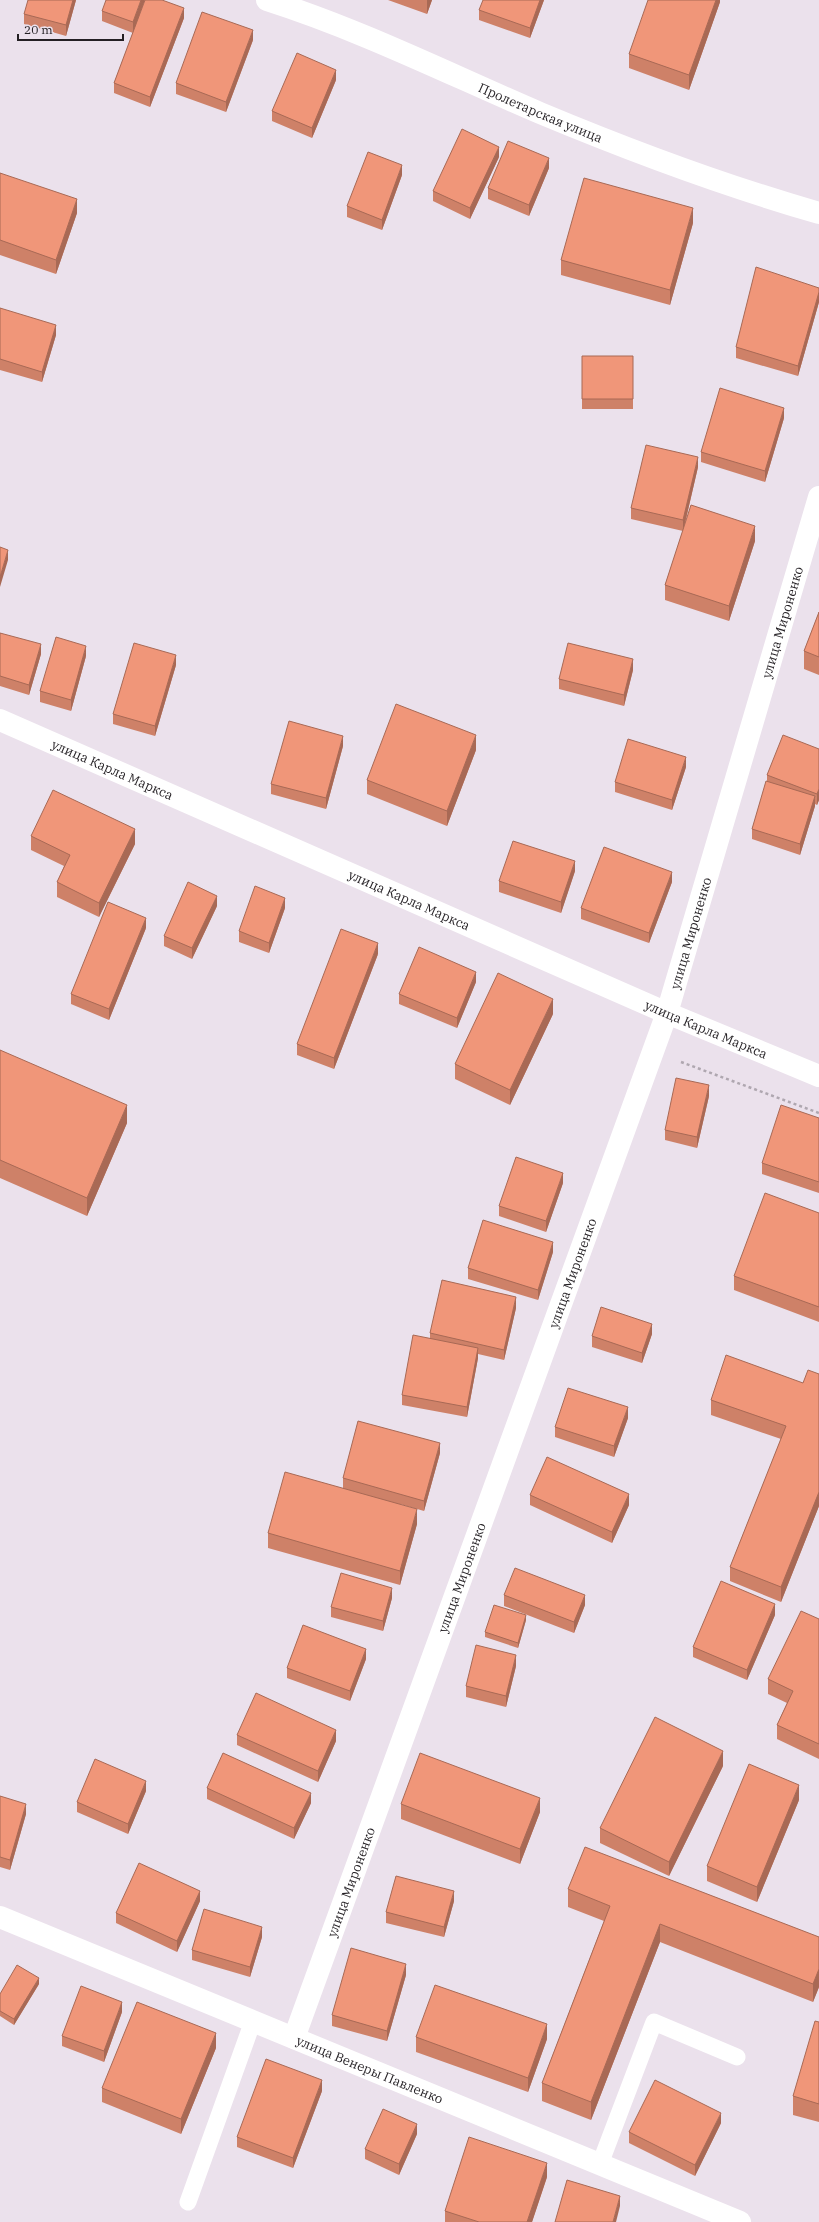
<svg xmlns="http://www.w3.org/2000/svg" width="819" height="2222" font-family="'IBM Plex Serif',serif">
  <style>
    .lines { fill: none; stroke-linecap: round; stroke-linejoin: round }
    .path { stroke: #afa7b0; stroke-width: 2.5; stroke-dasharray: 3 3; stroke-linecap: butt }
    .service { stroke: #fff; stroke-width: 17 }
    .minor { stroke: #fff; stroke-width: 22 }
    .secondary { stroke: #fff; stroke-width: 22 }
    .wall { fill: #ce8168 }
    .shaded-wall { fill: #a86955 }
    .building { fill: #f09679; stroke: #a86955 }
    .labels { text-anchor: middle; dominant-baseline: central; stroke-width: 3; stroke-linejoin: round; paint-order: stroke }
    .street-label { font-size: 13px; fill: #231f23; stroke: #ebe1ec }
  </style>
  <rect width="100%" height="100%" fill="#ebe1ec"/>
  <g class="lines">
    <!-- path -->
    <path class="path" d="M681,1062L819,1113"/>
    <!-- service -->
    <path class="service" d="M600,2164L654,2022L737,2057
      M188,2202L253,2021"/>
    <!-- minor -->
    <g class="minor">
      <path id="s1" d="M267,0C361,30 449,74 540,113C631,151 725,186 819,213"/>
      <path id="s2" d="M0,1917L740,2222"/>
      <path id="s3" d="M294,2038L667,1013L819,497"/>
    </g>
    <!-- secondary -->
    <path class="secondary" id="s4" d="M0,720L667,1013L819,1076"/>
  </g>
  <!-- wall -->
  <path class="wall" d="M76,0L66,36L24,24V14Z
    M388,0H432L427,14Z
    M544,0L530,38L479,20V10Z
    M720,0V2L689,90L629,68V54Z
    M102,11L184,18L150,107L114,93V83L133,33L102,21Z
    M253,40L226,112L176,94V83Z
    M336,80L312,138L272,121V111Z
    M499,157L470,219L433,201V191Z
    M549,168L529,216L488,199V188Z
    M0,173L77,213L56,274L0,255Z
    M402,175L382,230L347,217V206Z
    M693,223L670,305L561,275V260Z
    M819,288V302L798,376L736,358V347Z
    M0,308L56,335L42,382L0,370Z
    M582,356H633V409H582Z
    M784,418L765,482L701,462V452Z
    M698,467L684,528L755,541L729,621L665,600V585L683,531L631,519V508Z
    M819,612V675L804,669V651Z
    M0,633L41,654L29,695L0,686Z
    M86,656L71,711L40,702V691Z
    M176,665L155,736L113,724V714Z
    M633,670L624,706L559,689V679Z
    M343,746L326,809L271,794V784Z
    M819,749V800L817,805L815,804V806L800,855L752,839V829L767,781V775Z
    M476,750L447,826L367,794V780Z
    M686,767L672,810L615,792V782Z
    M31,836L135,844L99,917L57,897V882L64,866L31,850Z
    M575,871L561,913L499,892V881Z
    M672,882L649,943L581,919V908Z
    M217,906L192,959L164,946V936Z
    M285,908L269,953L239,942V931Z
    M146,928L109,1020L71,1004V994Z
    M378,954L334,1069L297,1055V1044Z
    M476,982L457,1028L399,1004V994Z
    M553,1014L510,1105L455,1079V1064Z
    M0,1050L127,1123L87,1216L0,1178Z
    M709,1096L697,1148L665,1140V1130Z
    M819,1118V1193L762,1174V1163Z
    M563,1183L546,1232L499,1216V1206Z
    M819,1213V1322L734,1290V1276Z
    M553,1252L538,1300L468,1279V1268Z
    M516,1308L504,1360L478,1354V1358L467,1417L402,1405V1395L430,1338V1333Z
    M652,1334L642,1363L592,1347V1336Z
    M819,1374V1506L781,1602L730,1581V1567L781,1439L711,1415V1400L803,1383Z
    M628,1418L614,1457L555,1437V1427Z
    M440,1453L424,1511L400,1504L417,1524L400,1585L268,1548V1533L343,1488V1478Z
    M530,1495L629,1505L612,1543L530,1505Z
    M504,1595L585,1605L574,1633L504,1606Z
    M392,1598L383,1631L331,1617V1607Z
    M775,1615L747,1680L693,1657V1647Z
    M819,1619V1759L777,1739V1725L787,1703L768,1694V1679Z
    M526,1620L518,1648L485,1637V1632Z
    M366,1659L350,1701L287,1678V1668Z
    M516,1666L506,1707L466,1697V1686Z
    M237,1735L336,1741L318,1782L237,1745Z
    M723,1766L669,1876L600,1843V1828Z
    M207,1788L311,1803L294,1839L207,1799Z
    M146,1791L128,1834L77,1812V1802Z
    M0,1796L26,1814L10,1870L0,1867Z
    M799,1800L757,1902L707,1881V1866Z
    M401,1804L540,1812L520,1864L401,1819Z
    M568,1889L819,1937V1987L813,2002L660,1942L591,2120L542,2101V2083L604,1921L568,1907Z
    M200,1901L177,1952L116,1923V1913Z
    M454,1901L444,1937L386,1923V1912Z
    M262,1937L250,1977L192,1960V1950Z
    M406,1975L387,2041L332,2026V2015Z
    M39,1984L14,2025L0,2016V1994Z
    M122,2012L104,2062L62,2046V2036Z
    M819,2022V2122L793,2115V2096Z
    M416,2037L547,2039L528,2092L416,2052Z
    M216,2048L181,2134L102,2102V2088Z
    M322,2091L293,2168L237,2147V2137Z
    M721,2123L695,2176L629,2143V2132Z
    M417,2134L399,2175L365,2159V2149Z
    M547,2177L532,2222H445V2211Z"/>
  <!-- shaded-wall -->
  <path class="shaded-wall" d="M73,0H76L66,36V25Z
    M141,0H145L133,33V22Z
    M427,0H432L427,14Z
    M540,0H544L530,38V28Z
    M716,0H720V2L689,90V75Z
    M184,8V18L150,107V97Z
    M253,30V40L226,112V102Z
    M336,70V80L312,138V128Z
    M499,147V157L470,219V208Z
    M549,158V168L529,216V205Z
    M402,165V175L382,230V220Z
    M77,199V213L56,274V260Z
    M693,208V223L670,305V290Z
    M819,292V302L798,376V366Z
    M56,325V335L42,382V372Z
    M784,408V418L765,482V471Z
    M698,457V467L683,531V520Z
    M755,526V541L729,621V606Z
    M8,550V560L0,587V577Z
    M41,644V654L29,695V685Z
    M86,646V656L71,711V700Z
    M176,655V665L155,736V726Z
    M633,659V670L624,706V695Z
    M476,735V750L447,826V811Z
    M343,736V746L326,809V798Z
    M686,757V767L672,810V800Z
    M819,789V800L817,805V794Z
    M815,796V806L800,855V844Z
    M135,829V844L99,917V903Z
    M575,861V871L561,913V902Z
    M672,872V882L649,943V933Z
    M217,896V906L192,959V948Z
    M285,898V908L269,953V943Z
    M146,918V928L109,1020V1009Z
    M378,943V954L334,1069V1058Z
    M476,972V982L457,1028V1018Z
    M553,999V1014L510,1105V1090Z
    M709,1085V1096L697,1148V1137Z
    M127,1105V1123L87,1216V1198Z
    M563,1173V1183L546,1232V1221Z
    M553,1242V1252L538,1300V1290Z
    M516,1297V1308L504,1360V1350Z
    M652,1324V1334L642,1363V1353Z
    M478,1348V1358L467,1417V1407Z
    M628,1407V1418L614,1457V1446Z
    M440,1443V1453L424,1511V1501Z
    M819,1492V1506L781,1602V1587Z
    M629,1494V1505L612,1543V1532Z
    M417,1509V1524L400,1585V1571Z
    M392,1588V1598L383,1631V1621Z
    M585,1595V1605L574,1633V1622Z
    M775,1604V1615L747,1680V1670Z
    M526,1615V1620L518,1648V1643Z
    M366,1649V1659L350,1701V1691Z
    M516,1655V1666L506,1707V1696Z
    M336,1730V1741L318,1782V1771Z
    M723,1751V1766L669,1876V1862Z
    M146,1781V1791L128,1834V1824Z
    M799,1785V1800L757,1902V1887Z
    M311,1793V1803L294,1839V1828Z
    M540,1798V1812L520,1864V1849Z
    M26,1804V1814L10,1870V1860Z
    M200,1891V1901L177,1952V1941Z
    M454,1891V1901L444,1937V1927Z
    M660,1924V1942L591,2120V2102Z
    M262,1927V1937L250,1977V1967Z
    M406,1964V1975L387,2041V2031Z
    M819,1969V1987L813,2002V1984Z
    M39,1978V1984L14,2025V2019Z
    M122,2002V2012L104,2062V2051Z
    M547,2024V2039L528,2092V2078Z
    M216,2033V2048L181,2134V2119Z
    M322,2080V2091L293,2168V2158Z
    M721,2113V2123L695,2176V2165Z
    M417,2124V2134L399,2175V2164Z
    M547,2163V2177L532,2222H527Z
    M620,2196V2206L616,2222H613Z"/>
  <!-- building -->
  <path class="building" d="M28,0H73L66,25L24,14Z
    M106,0H141L133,22L102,11Z
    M145,0H162L184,8L150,97L114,83Z
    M483,0H540L530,28L479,10Z
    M648,0H716L689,75L629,54Z
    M202,12L253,30L226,102L176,83Z
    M297,53L336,70L312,128L272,111Z
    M462,129L499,147L470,208L433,191Z
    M508,141L549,158L529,205L488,188Z
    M368,152L402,165L382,220L347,206Z
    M0,173L77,199L56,260L0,240Z
    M584,178L693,208L670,290L561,260Z
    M756,267L819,288V292L798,366L736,347Z
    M0,308L56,325L42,372L0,359Z
    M582,356H633V399H582Z
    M720,388L784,408L765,471L701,452Z
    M646,445L698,457L683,520L631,508Z
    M691,505L755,526L729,606L665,585Z
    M0,547L8,550L0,577Z
    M819,612V657L804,651Z
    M0,633L41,644L29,685L0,676Z
    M56,637L86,646L71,700L40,691Z
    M134,643L176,655L155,726L113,714Z
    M568,643L633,659L624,695L559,679Z
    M396,704L476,735L447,811L367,780Z
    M289,721L343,736L326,798L271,784Z
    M783,735L819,749V789L817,794L767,775Z
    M628,739L686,757L672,800L615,782Z
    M766,781L815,796L800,844L752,829Z
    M53,790L135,829L99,903L57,882L70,855L31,836Z
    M513,841L575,861L561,902L499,881Z
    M604,847L672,872L649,933L581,908Z
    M188,882L217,896L192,948L164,936Z
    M255,886L285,898L269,943L239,931Z
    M108,902L146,918L109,1009L71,994Z
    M341,929L378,943L334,1058L297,1044Z
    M419,947L476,972L457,1018L399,994Z
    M498,973L553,999L510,1090L455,1064Z
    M0,1050L127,1105L87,1198L0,1160Z
    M676,1078L709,1085L697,1137L665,1130Z
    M781,1105L819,1118V1182L762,1163Z
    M516,1157L563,1173L546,1221L499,1206Z
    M765,1193L819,1213V1307L734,1276Z
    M483,1220L553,1242L538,1290L468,1268Z
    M442,1280L516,1297L504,1350L430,1333Z
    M601,1307L652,1324L642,1353L592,1336Z
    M413,1335L478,1348L467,1407L402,1395Z
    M726,1355L803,1383L808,1370L819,1374V1492L781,1587L730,1567L786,1426L711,1400Z
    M568,1388L628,1407L614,1446L555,1427Z
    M358,1421L440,1443L424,1501L343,1478Z
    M547,1457L629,1494L612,1532L530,1495Z
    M285,1472L417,1509L400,1571L268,1533Z
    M515,1568L585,1595L574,1622L504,1595Z
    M341,1573L392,1588L383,1621L331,1607Z
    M721,1581L775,1604L747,1670L693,1647Z
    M494,1605L526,1615L518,1643L485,1632Z
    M801,1611L819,1619V1744L777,1725L793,1691L768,1679Z
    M303,1625L366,1649L350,1691L287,1668Z
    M476,1645L516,1655L506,1696L466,1686Z
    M256,1693L336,1730L318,1771L237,1735Z
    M655,1717L723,1751L669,1862L600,1828Z
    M223,1753L311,1793L294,1828L207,1788Z
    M420,1753L540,1798L520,1849L401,1804Z
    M95,1759L146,1781L128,1824L77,1802Z
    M749,1764L799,1785L757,1887L707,1866Z
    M0,1796L26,1804L10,1860L0,1857Z
    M585,1847L819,1937V1969L813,1984L660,1924L591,2102L542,2083L610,1906L568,1889Z
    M139,1863L200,1891L177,1941L116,1913Z
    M396,1876L454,1891L444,1927L386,1912Z
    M204,1909L262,1927L250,1967L192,1950Z
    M351,1948L406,1964L387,2031L332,2015Z
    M17,1965L39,1978L14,2019L0,2011V1994Z
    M435,1985L547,2024L528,2078L416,2037Z
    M81,1986L122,2002L104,2051L62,2036Z
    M137,2002L216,2033L181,2119L102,2088Z
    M815,2021L819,2022V2104L793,2096Z
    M266,2059L322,2080L293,2158L237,2137Z
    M655,2080L721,2113L695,2165L629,2132Z
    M383,2109L417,2124L399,2164L365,2149Z
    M469,2137L547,2163L527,2222H479L445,2211Z
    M567,2180L620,2196L613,2222H555Z"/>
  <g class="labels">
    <!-- street labels -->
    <g class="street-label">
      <text stroke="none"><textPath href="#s1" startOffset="296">Пролетарская улица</textPath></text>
      <text stroke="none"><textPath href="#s3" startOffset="1498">улица Мироненко</textPath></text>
      <text stroke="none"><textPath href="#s4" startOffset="123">улица Карла Маркса</textPath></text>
      <text stroke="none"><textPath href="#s4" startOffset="447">улица Карла Маркса</textPath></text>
      <text stroke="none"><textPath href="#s3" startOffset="1174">улица Мироненко</textPath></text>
      <text stroke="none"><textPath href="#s4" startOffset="771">улица Карла Маркса</textPath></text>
      <text stroke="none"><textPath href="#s3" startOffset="814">улица Мироненко</textPath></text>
      <text stroke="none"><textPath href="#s3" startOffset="490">улица Мироненко</textPath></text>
      <text stroke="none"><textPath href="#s3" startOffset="166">улица Мироненко</textPath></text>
      <text stroke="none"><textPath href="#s2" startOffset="400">улица Венеры Павленко</textPath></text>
    </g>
  </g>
  <!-- scale -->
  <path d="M18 34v6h105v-6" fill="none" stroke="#231f23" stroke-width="2"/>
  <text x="24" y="34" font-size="12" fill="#231f23" stroke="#ebe1ec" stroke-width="3" paint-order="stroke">20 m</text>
</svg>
